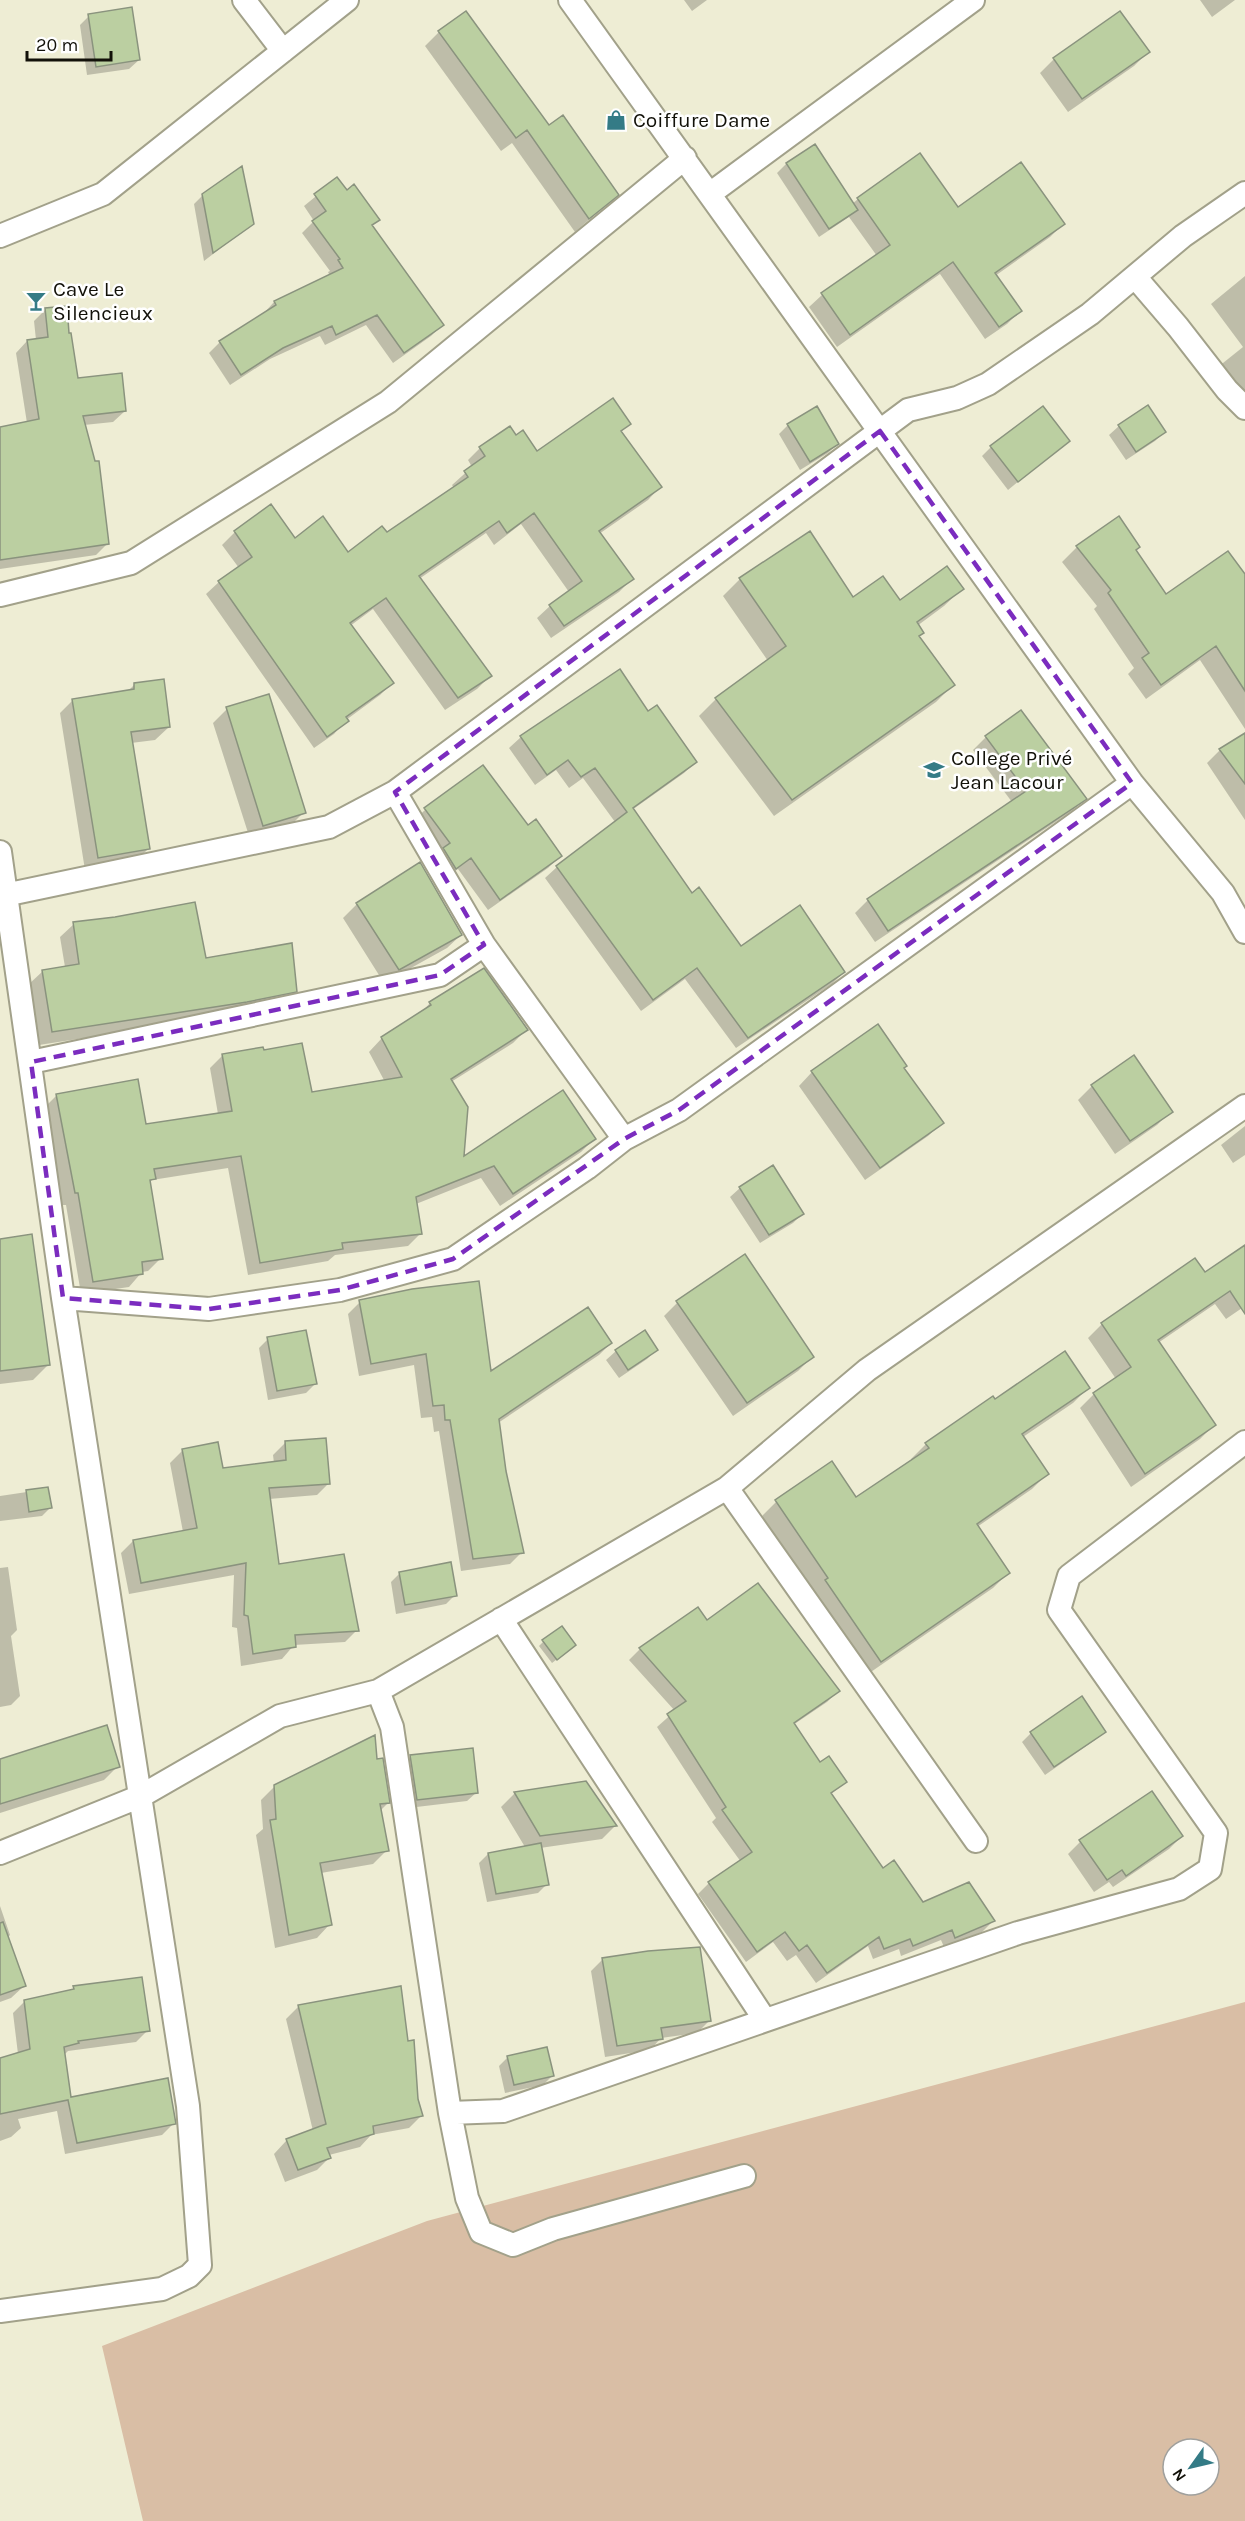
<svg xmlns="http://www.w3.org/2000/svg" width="1245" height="2521" font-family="Karla,sans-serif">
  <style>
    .green { fill: #d9bea5; fill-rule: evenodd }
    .shadow { fill: #0003 }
    .building { fill: #bbcfa1; stroke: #8a937e; stroke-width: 1.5 }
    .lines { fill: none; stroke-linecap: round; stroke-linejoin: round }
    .minor-casing { stroke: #a2a18a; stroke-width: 26 }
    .minor { stroke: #fff; stroke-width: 22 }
    .marked { fill: none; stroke: #7b2cbf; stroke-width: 4.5; stroke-dasharray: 12 8; stroke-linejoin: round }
    .labels { text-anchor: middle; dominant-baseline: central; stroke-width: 5; stroke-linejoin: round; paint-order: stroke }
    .poi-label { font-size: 21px; fill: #121109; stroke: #fff; text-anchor: start }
  </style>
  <rect width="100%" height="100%" fill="#eeedd4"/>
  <!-- green -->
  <path class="green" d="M1245,2002V2521H143L102,2346L427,2221ZM1173,2449H1209V2485H1173Z"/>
  <!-- shadow -->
  <path class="shadow" d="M684,0H707L692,11Z
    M1200,0H1235L1212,17Z
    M466,13L549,127L617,195L575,232L512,143L501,151L425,46L439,32Z
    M89,16L139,60L129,69L87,75L80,25Z
    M1148,52L1134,66L1068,112L1040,73L1054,59Z
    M814,146L852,204L858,199L957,209L1063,224L1050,237L995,276L1020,311L1007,324L985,339L940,274L837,347L809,307L822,295L877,256L849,217L819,237L777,173L786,164Z
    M337,179L347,192L378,220L371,226L442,325L431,336L393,363L366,325L325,345L320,336L270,359L230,385L209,353L220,342L264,313L274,302L330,276L328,272L330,271L302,233L314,221L304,206Z
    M203,195L252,224L204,261L194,204Z
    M1245,276V409L1213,371L1243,347L1211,304Z
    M46,309L67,335L77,379L125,411L113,422L84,425L107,544L96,555L0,569V429L27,423L16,353L27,341L36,340L34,321Z
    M1148,407L1164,432L1155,441L1126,460L1109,435L1119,426Z
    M629,424L621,432L660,487L648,500L599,534L632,579L619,592L551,638L537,618L550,606L569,592L521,524L494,545L486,533L419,579L490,676L477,689L445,710L373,609L350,626L392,683L380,695L346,720L334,734L314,748L206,594L219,582L239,568L222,545L235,532L271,506L295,540L348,554L387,535L454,488L452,485L472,467L468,460L480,448L515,437L536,453Z
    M788,425L837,444L828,453L800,470L779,434Z
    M1068,441L1008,490L982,456L991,447Z
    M1077,547L1135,550L1166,596L1245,577V729L1200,660L1146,699L1128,674L1134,668L1094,609L1097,606L1062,562Z
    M740,579L853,599L900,602L962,589L944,606L917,626L918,637L953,685L936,702L774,816L699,716L716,699L768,661L723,596Z
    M134,685L169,727L155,740L131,743L148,849L135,862L85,870L60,713L73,700L127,692Z
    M227,709L304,812L290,826L250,839L213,723Z
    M648,713L695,762L684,773L632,810L691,895L740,948L844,972L832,984L736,1048L685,979L641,1011L545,878L557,867L615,822L583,778L569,788L556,770L535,785L509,748L521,737Z
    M1245,735V820L1207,763L1220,750Z
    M986,737L1063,767L1085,799L1072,811L875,942L855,913L868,900L1012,802L973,750Z
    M425,810L528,827L560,856L548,868L488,910L458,869L443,880L413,821Z
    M357,904L461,935L447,948L384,983L343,918Z
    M74,924L205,960L296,991L282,1004L232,1015L39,1045L29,984L43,971L65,967L60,937Z
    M430,1003L526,1030L513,1043L451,1082L462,1159L594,1139L581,1152L500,1206L481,1178L416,1204L421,1233L408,1246L335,1255L328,1261L248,1275L228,1168L152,1180L149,1183L161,1258L148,1271L142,1272L129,1287L81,1294L66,1205H62L44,1108L57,1095L145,1126L218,1114L210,1068L223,1055L311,1093L385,1082L369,1052L382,1038L420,1014Z
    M1134,1057L1171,1111L1157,1125L1115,1154L1078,1100L1092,1086Z
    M903,1068L942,1123L928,1136L865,1180L799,1086L812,1072Z
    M1245,1126V1155L1233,1163L1221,1145Z
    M740,1188L802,1214L793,1223L760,1243L730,1197Z
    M0,1240L49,1364L33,1380L0,1384Z
    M1245,1247V1306L1226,1319L1215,1304L1158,1343L1214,1425L1200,1439L1131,1487L1080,1408L1094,1394L1116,1379L1088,1338L1102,1324L1205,1275Z
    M360,1302L490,1374L611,1343L599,1355L498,1423L505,1471L522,1552L510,1564L461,1571L439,1431L434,1432L432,1417L421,1418L414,1365L359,1376L348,1314Z
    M677,1303L812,1357L798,1371L733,1416L664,1316Z
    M644,1332L656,1350L647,1359L619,1378L606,1360L616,1351Z
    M268,1339L315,1384L306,1393L268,1400L259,1348Z
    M1088,1388L1073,1403L1023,1437L1048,1473L1032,1489L977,1527L1008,1573L993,1588L865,1676L761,1517L776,1502L831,1464L856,1500L912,1461L911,1459L926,1444L995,1401Z
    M285,1443L329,1483L317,1495L269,1499L278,1565L357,1630L345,1642L294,1645L282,1659L241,1666L237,1628L232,1627L234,1575L129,1594L121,1553L133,1541L183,1532L170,1463L182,1451L222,1470L274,1463L273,1455Z
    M47,1489L50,1508L42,1516L0,1521V1496Z
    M8,1567L17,1630L11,1636L20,1696L11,1705L0,1707V1568Z
    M400,1573L455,1595L446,1604L396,1614L391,1582Z
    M707,1623L838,1691L827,1702L793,1725L820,1764L845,1782L830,1795L883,1870L922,1904L993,1921L982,1932L944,1947L941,1940L901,1956L899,1949L873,1959L868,1946L816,1983L796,1955L787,1961L773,1942L746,1962L698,1894L709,1883L741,1862L712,1822L716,1818L657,1727L675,1711L629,1660L640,1649Z
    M543,1642L570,1649L552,1663L539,1646Z
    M1104,1731L1095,1740L1045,1775L1022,1742L1031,1733Z
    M411,1756L477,1792L467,1801L408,1808L401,1766Z
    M376,1760L388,1803L380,1811L387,1850L373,1864L321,1873L330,1924L317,1938L275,1948L256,1835L263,1829L261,1800L275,1786Z
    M0,1761L118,1766L104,1780L0,1813Z
    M585,1782L615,1826L602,1839L540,1848L547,1884L538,1893L487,1902L479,1863L488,1854L525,1847L501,1807L514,1794Z
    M1182,1836L1169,1849L1113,1887L1109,1882L1094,1892L1068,1854L1080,1842Z
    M0,1906L10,1935L7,1938L24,1986L11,1998L0,2002Z
    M603,1959L709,2021L697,2033L661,2038L650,2050L605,2057L591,1971Z
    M74,1988L148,2030L136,2042L68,2051L64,2055L69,2098L174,2123L162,2135L65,2154L57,2111L18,2119L21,2128L11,2137L0,2141V2060L18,2054L13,2013L25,2001L71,1991Z
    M299,2006L406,2043L422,2115L409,2128L371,2135L360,2147L329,2155V2158L317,2170L285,2182L274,2154L286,2141L313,2131L286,2019Z
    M508,2057L552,2076L543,2085L505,2093L499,2066Z"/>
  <!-- building -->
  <path class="building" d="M132,7L140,60L96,67L88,14Z
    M466,11L549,125L563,115L619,195L589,219L527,130L516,138L438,31Z
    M1120,11L1150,52L1082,99L1053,58Z
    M815,144L858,210L829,229L786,163Z
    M920,153L958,207L1021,162L1065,224L995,273L1022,311L999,327L953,262L850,335L821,293L890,245L857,198Z
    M242,166L254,224L213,253L202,194Z
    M337,177L347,190L354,184L380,220L372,225L444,325L404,353L377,315L336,335L332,326L283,348L241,375L219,341L276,305L274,301L343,268L338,260L340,259L312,221L326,211L314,194Z
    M67,306L69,333H71L78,378L122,373L126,411L83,416L95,461H99L109,544L0,560V427L39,419L27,340L48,337L45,308Z
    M613,398L631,424L621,431L662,487L599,531L634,579L564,626L549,605L582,581L534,513L507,533L499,521L419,576L492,676L458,698L386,598L350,623L394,683L346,717L349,721L327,737L218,581L252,557L234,531L271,504L295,538L323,516L348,552L382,526L387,532L468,477L464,471L485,456L479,447L510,426L516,435L523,430L537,451Z
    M1148,405L1166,432L1136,452L1118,425Z
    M817,406L839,444L810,462L787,424Z
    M1043,406L1070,441L1018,482L990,446Z
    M1119,516L1140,547L1136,550L1166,594L1228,551L1245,574V691L1216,646L1161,685L1142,658L1149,653L1108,593L1111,590L1076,546Z
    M810,531L853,597L883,576L900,600L947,566L964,589L917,622L924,633L919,636L955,685L792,800L715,698L786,646L739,578Z
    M620,669L648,711L657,705L697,762L633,808L692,893L699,887L741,946L800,905L845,972L748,1038L697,968L653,1000L556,866L627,812L595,768L581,777L568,760L547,775L520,736Z
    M164,679L170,727L131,732L150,849L98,858L72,699L134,689V683Z
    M269,694L306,813L263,826L226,707Z
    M1021,710L1087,799L888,931L867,899L1026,791L985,736Z
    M1245,733V784L1219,749Z
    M483,765L528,825L536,819L562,856L500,900L471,858L456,869L443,848L450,843L424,808Z
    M420,862L462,935L399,970L356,903Z
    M195,902L206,958L292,943L297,992L247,1002L52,1032L42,970L79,964L73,922L115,917Z
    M484,968L528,1030L451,1079L468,1107L464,1156L563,1090L596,1139L513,1194L494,1166L416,1197L422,1234L342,1243L343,1249L260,1263L241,1156L154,1169L156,1179L150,1180L163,1259L142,1262L143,1274L93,1282L78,1193H75L56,1094L138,1079L146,1124L232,1111L222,1054L263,1047L264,1050L302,1043L312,1092L402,1077L381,1037L431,1005L429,1002Z
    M878,1024L907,1066L904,1068L944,1123L880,1168L811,1071Z
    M1134,1055L1173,1112L1130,1141L1091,1085Z
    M773,1165L804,1214L769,1235L739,1187Z
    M32,1234L50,1365L0,1371V1239Z
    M1245,1245V1314L1230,1291L1158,1340L1216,1425L1145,1474L1093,1393L1131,1367L1101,1323L1195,1258L1205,1272Z
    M745,1254L814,1357L747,1403L676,1301Z
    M479,1281L491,1371L588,1307L612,1343L499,1419L506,1471L524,1553L473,1559L450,1420H445L444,1405L433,1406L426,1354L371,1364L359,1300L412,1289Z
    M306,1330L317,1384L277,1391L267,1337Z
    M645,1330L658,1350L628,1370L615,1350Z
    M1065,1351L1090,1388L1022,1434L1049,1474L977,1524L1010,1573L881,1662L825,1580L828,1578L775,1500L832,1461L856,1497L929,1448L925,1443L993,1396L995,1399Z
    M326,1438L330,1484L269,1488L279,1564L344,1554L359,1631L295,1635L296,1647L253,1654L248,1616L244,1615L246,1563L141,1583L133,1540L197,1528L182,1449L218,1442L223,1468L286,1460L285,1441Z
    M48,1487L52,1508L29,1512L26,1490Z
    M451,1562L457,1596L405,1605L399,1572Z
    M758,1583L840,1691L794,1723L820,1762L829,1756L847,1782L831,1793L883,1868L894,1860L923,1902L969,1882L995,1921L955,1938L952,1930L913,1946L910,1939L884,1949L879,1937L827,1973L807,1945L799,1951L785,1932L757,1952L708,1882L752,1852L722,1810L726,1807L667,1714L686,1701L639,1648L698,1607L707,1620Z
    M562,1626L576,1645L557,1660L542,1640Z
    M1082,1696L1106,1732L1054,1767L1030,1732Z
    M107,1725L120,1767L0,1804V1759Z
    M375,1735L377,1759L383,1758L390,1803L380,1804L389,1851L320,1863L332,1925L289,1935L270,1820L276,1819L274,1785Z
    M473,1748L478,1793L417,1800L410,1755Z
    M586,1781L617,1826L540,1836L514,1792Z
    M1152,1791L1183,1836L1126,1876L1122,1870L1107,1880L1079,1840Z
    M541,1843L549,1885L496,1894L488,1853Z
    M3,1922L26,1986L0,1995V1923Z
    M700,1947L711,2021L661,2028L663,2039L617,2046L602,1958L648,1951Z
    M142,1977L150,2031L78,2041L79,2043L64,2047L71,2097L168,2078L176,2124L77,2143L68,2100L0,2114V2058L30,2049L24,2000L74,1989L73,1986Z
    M401,1986L408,2041L414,2040L418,2099L423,2116L373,2126L374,2134L327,2148L331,2158L298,2170L286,2139L326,2124L298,2005Z
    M547,2047L554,2076L514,2085L507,2056Z"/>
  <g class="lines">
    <!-- minor casing -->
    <g class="minor-casing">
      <path id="minor" d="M244,0L283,51
        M570,0L1132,783L1223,893L1245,932
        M711,193L973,0
        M0,236L103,194L347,0
        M1136,278L1178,327L1227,390L1245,408
        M0,595L131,563L388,402L685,158
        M395,792L484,945L624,1139
        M0,852L63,1298L188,2106L200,2265L189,2276L162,2289L0,2311
        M0,896L329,827L395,792L908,410L957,398L988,384L1090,314L1183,236L1245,193
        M31,1062L440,975L484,945
        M63,1298L209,1309L340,1290L453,1259L587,1168L624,1139L679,1110L1132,783
        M727,1488L976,1841
        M501,1619L765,2020
        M378,1691L392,1727L450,2113L467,2198L481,2232L513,2245L553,2229L744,2176
        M0,1853L141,1796L280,1716L378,1691L727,1488L867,1370L1245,1106
        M450,2113L503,2111L1018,1933L1179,1889L1210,1869L1216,1833L1059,1610L1069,1576L1245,1442"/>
    </g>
    <!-- minor -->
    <use href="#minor" class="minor"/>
  </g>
  <!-- marked area -->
  <path class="marked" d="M880,431L1132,783L679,1110L624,1139L453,1259L340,1290L209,1309L63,1298L31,1062L440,975L484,945L395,792Z"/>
  <!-- icons -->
  <defs>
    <g id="shop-bare" transform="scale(1.62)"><path d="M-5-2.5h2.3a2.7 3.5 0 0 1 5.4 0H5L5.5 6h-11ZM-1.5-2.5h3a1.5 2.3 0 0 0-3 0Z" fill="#347b86" stroke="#fff" stroke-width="2.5" paint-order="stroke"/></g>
    <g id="bar-bare" transform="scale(1.62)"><path d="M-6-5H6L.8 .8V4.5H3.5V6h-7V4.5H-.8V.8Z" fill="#347b86" stroke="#fff" stroke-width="2.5" paint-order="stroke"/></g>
    <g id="school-bare" transform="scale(1.62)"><path d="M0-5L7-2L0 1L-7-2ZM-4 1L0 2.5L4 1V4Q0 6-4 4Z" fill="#347b86" stroke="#fff" stroke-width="2.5" paint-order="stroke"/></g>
  </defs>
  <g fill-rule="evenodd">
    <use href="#shop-bare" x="616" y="120"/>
    <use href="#bar-bare" x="36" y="301"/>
    <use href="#school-bare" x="934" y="770"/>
  </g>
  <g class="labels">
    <!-- poi labels -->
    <g class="poi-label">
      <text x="633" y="120">Coiffure Dame</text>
      <text x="53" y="289">Cave Le<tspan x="53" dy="24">Silencieux</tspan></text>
      <text x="951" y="758">College Privé<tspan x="951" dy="24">Jean Lacour</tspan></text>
    </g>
  </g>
  <!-- north arrow -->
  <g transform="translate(1191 2467) rotate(236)"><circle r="28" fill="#ffffff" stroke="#a0a09d" stroke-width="1.5"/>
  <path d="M0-4.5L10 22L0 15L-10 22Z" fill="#347b86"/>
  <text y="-9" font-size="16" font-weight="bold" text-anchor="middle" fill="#121109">N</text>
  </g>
  <!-- scale -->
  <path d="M27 51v9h84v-9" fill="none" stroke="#121109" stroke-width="3"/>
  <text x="36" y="51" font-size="18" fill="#121109" stroke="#ffffff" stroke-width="4.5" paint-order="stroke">20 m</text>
</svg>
